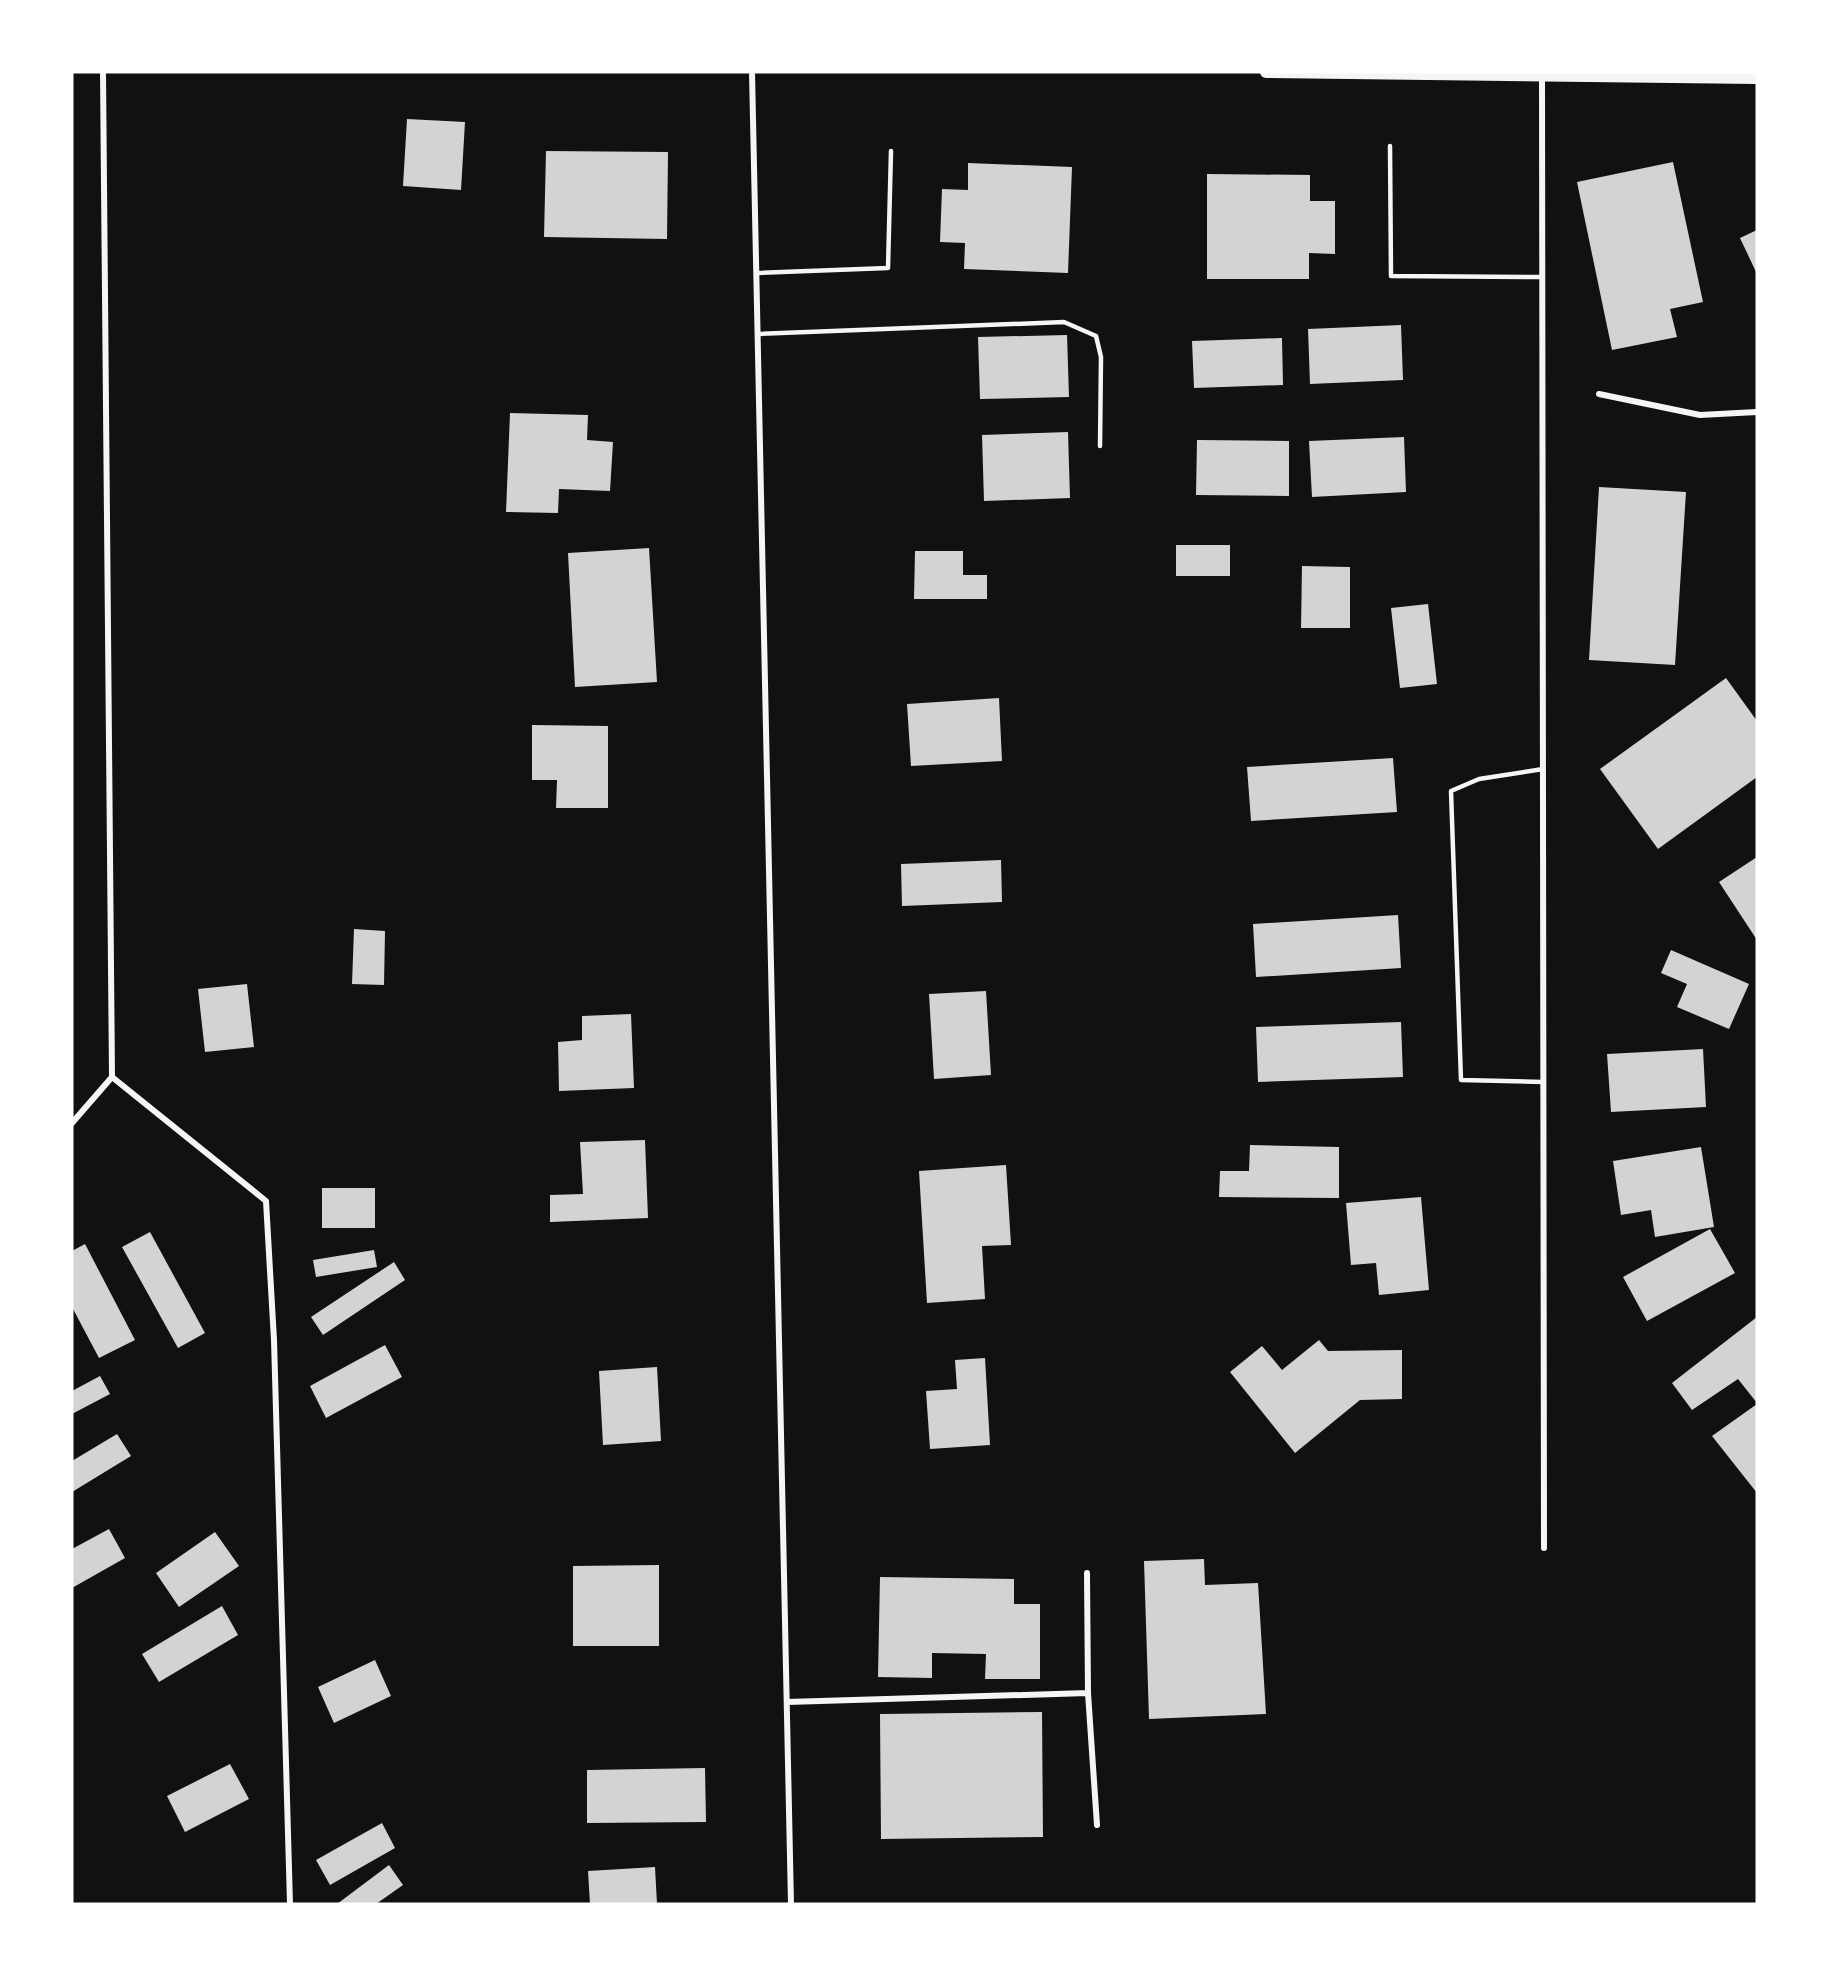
<svg xmlns="http://www.w3.org/2000/svg" width="1829" height="1976" font-family="Lato,sans-serif">
  <style>
    .building { fill: #d3d3d3 }
    .lines { fill: none; stroke-linecap: round; stroke-linejoin: round }
    .service { stroke: #f5f5f5; stroke-width: 4.5 }
    .minor { stroke: #f5f5f5; stroke-width: 6 }
    .secondary { stroke: #f5f5f5; stroke-width: 12 }
  </style>
  <rect width="100%" height="100%" fill="#111"/>
  <!-- building -->
  <path class="building" d="M407,119L465,122L461,190L403,186Z
    M546,151L668,152L667,239L544,237Z
    M1673,162L1703,302L1670,309L1677,337L1612,350L1577,182Z
    M968,163L1072,167L1068,273L964,269L965,243L940,242L942,189L968,190Z
    M1207,174L1310,175V201H1335V254L1309,253V279H1207Z
    M1757,230V274L1740,238Z
    M1401,325L1403,380L1310,384L1308,329Z
    M1067,335L1069,397L980,399L978,337Z
    M1282,338L1283,385L1194,388L1192,341Z
    M510,413L588,415L587,440L613,442L610,491L559,489L558,513L506,512Z
    M1068,432L1070,498L984,501L982,435Z
    M1404,437L1406,492L1312,497L1309,441Z
    M1197,440L1289,441V496L1196,495Z
    M1599,487L1686,492L1675,665L1589,660Z
    M1176,545H1230V576H1176Z
    M649,548L657,682L575,687L568,553Z
    M915,551H963V575H987V599H914Z
    M1302,566L1350,567V628H1301Z
    M1428,604L1437,684L1400,688L1391,608Z
    M1726,678L1757,721V777L1658,849L1600,769Z
    M999,698L1002,761L911,766L907,704Z
    M532,725L608,726V808H556L557,780H532Z
    M1393,758L1397,812L1251,821L1247,767Z
    M1757,857V940L1719,882Z
    M1001,860L1002,902L902,906L901,864Z
    M1398,915L1401,968L1256,977L1253,924Z
    M354,929L385,931L384,985L352,984Z
    M1671,950L1749,984L1729,1029L1677,1007L1687,984L1661,973Z
    M247,984L254,1047L205,1052L198,989Z
    M986,991L991,1075L934,1079L929,994Z
    M631,1014L634,1088L559,1091L558,1042L582,1040V1016Z
    M1401,1022L1403,1077L1258,1082L1256,1027Z
    M1703,1049L1706,1107L1611,1112L1607,1054Z
    M645,1140L648,1218L550,1222V1195L583,1194L580,1142Z
    M1250,1145L1339,1147V1198L1219,1197L1220,1171H1249Z
    M1701,1147L1714,1227L1655,1237L1651,1210L1621,1215L1613,1161Z
    M1006,1165L1011,1245L982,1246L985,1299L927,1303L919,1171Z
    M322,1188H375V1228H322Z
    M1421,1197L1429,1290L1379,1295L1376,1263L1351,1265L1346,1203Z
    M1710,1229L1735,1273L1647,1321L1623,1277Z
    M150,1232L205,1333L178,1348L122,1247Z
    M85,1244L135,1340L99,1358L72,1307V1251Z
    M374,1250L377,1267L316,1277L313,1260Z
    M394,1262L405,1280L323,1335L311,1317Z
    M1757,1317V1403L1738,1379L1692,1410L1672,1383Z
    M1319,1340L1328,1351L1402,1350V1399L1360,1400L1295,1453L1230,1372L1262,1346L1282,1370Z
    M385,1345L402,1377L326,1418L310,1386Z
    M985,1358L990,1445L930,1449L926,1391L957,1389L955,1360Z
    M657,1367L661,1441L603,1445L599,1371Z
    M100,1376L110,1394L72,1414V1391Z
    M1757,1404V1493L1712,1436Z
    M117,1434L131,1456L72,1492V1461Z
    M109,1529L125,1558L72,1588V1549Z
    M215,1532L239,1566L179,1607L156,1573Z
    M1204,1559L1205,1585L1258,1583L1266,1714L1149,1719L1144,1561Z
    M659,1565V1646H573V1566Z
    M880,1577L1014,1579V1604H1040V1679H985L986,1654L932,1653V1678L878,1677Z
    M222,1606L238,1635L159,1682L142,1654Z
    M375,1660L391,1696L334,1723L318,1687Z
    M1042,1712L1043,1837L881,1839L880,1714Z
    M230,1764L249,1799L185,1832L167,1796Z
    M705,1768L706,1822L587,1823V1770Z
    M382,1823L395,1848L330,1885L316,1860Z
    M389,1865L403,1885L376,1904H337Z
    M655,1867L657,1904H590L588,1871Z"/>
  <g class="lines">
    <!-- service -->
    <path class="service" d="M1390,146L1391,276L1542,277
      M758,273L888,268L891,151
      M758,334L1064,322L1096,336L1101,357L1100,446
      M1543,769L1479,779L1451,791L1461,1080L1543,1082"/>
    <!-- minor -->
    <path class="minor" d="M752,72L791,1904
      M1542,76L1544,1548
      M1599,394L1700,415L1757,412
      M112,1077L266,1201L274,1340L290,1904
      M72,1123L112,1077L103,72
      M1087,1573L1088,1693L1097,1825
      M787,1702L1088,1693"/>
    <!-- secondary -->
    <path class="secondary" d="M1266,72L1757,78"/>
  </g>
  <!-- border -->
  <rect width="1829" height="1976" fill="none" stroke="#ffffff" stroke-width="147"/>
</svg>
